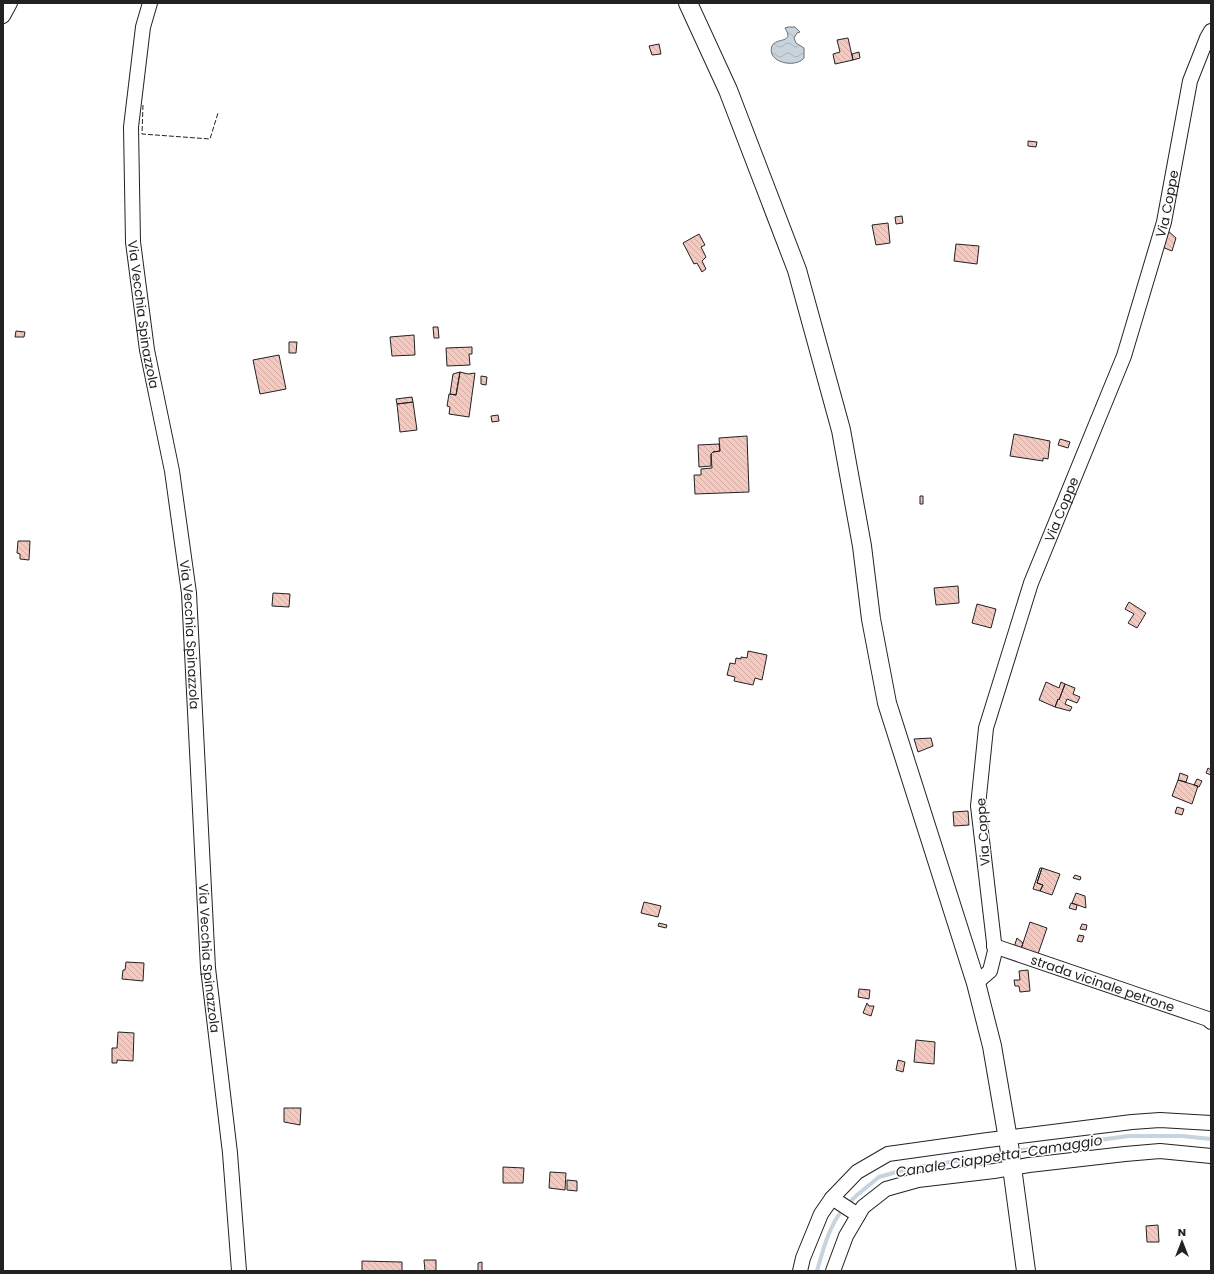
<svg xmlns="http://www.w3.org/2000/svg" width="1214" height="1274" font-family="Poppins,sans-serif">
  <style>
    .water { fill: url(#water-waves); stroke: #6f6f6f }
    .lines { fill: none; stroke-linecap: round; stroke-linejoin: round }
    .stream { stroke: #c7d3dd; stroke-width: 4 }
    .building { fill: url(#building-back-hatch); stroke: #222 }
    .minor-casing { stroke: #222; stroke-width: 16 }
    .major-casing { stroke: #222; stroke-width: 20 }
    .minor { stroke: #fff; stroke-width: 14 }
    .major { stroke: #fff; stroke-width: 18 }
    .fence { stroke: #222; stroke-width: 1; stroke-dasharray: 5 2; stroke-linecap: butt }
    .labels { text-anchor: middle; dominant-baseline: central; stroke-width: 3; stroke-linejoin: round; paint-order: stroke }
    .street-label { font-size: 13px; fill: #222; stroke: #fff }
    .water-label { font-size: 14px; font-style: italic; fill: #222; stroke: #fff }
  </style>
  <defs>
    <pattern id="water-waves" width="16" height="10" patternUnits="userSpaceOnUse"><rect width="16" height="10" fill="#c7d3dd"/><path d="M0 5q4-4 8 0t8 0" fill="none" stroke="#abb5bd"/></pattern>
    <pattern id="building-back-hatch" width="6" height="6" patternUnits="userSpaceOnUse"><rect width="6" height="6" fill="#f3c9c0"/><path d="M-1 5l2 2M0 0l6 6M5-1l2 2" fill="none" stroke="#d0aca5"/></pattern>
  </defs>
  <rect width="100%" height="100%" fill="#fff"/>
  <!-- water -->
  <path class="water" d="M788,27H795L800,32L797,33L794,38L796,43L804,48V58C795,69 766,62 772,46C776,37 795,44 785,28Z"/>
  <g class="lines">
    <!-- stream -->
    <path class="stream" d="M1015,1151L1129,1136H1182L1211,1139
      M848,1204L857,1195L879,1177L907,1169L1006,1153
      M817,1271C823,1250 829,1226 843,1209"/>
  </g>
  <!-- building -->
  <path class="building" d="M848,38L853,60L835,64L833,54L840,52L837,40Z
    M659,44L661,54L652,55L649,46Z
    M859,52L860,58L853,60L852,54Z
    M1028,141L1037,142L1036,147L1028,146Z
    M902,216L903,223L896,224L895,217Z
    M888,223L890,243L876,245L872,225Z
    M1166,229L1176,238L1172,251L1162,247Z
    M699,234L705,245L701,247L706,257L702,261L706,269L702,272L697,263L694,264L683,243Z
    M956,244L979,246L977,264L954,261Z
    M433,327H438L439,338H434Z
    M16,331L25,332L24,337H15Z
    M414,335L415,355L392,356L390,337Z
    M289,342H297L296,353H289Z
    M472,347V354H469L470,365L447,366L446,348Z
    M279,355L286,389L260,394L253,360Z
    M460,372L468,374L475,373L469,417L449,414L450,407L447,406L449,394L456,395Z
    M460,372L456,395L450,394L453,374Z
    M481,376L487,377L486,385L481,384Z
    M412,397L413,402L397,404L396,399Z
    M413,402L417,430L400,432L397,404Z
    M498,415L499,421L492,422L491,416Z
    M1014,434L1050,441L1048,459L1043,458V461L1010,456Z
    M747,436L749,492L695,494L694,475H701V469L712,468L711,454L713,452L720,451L719,438Z
    M1060,439L1070,442L1068,448L1058,445Z
    M719,444L720,451L713,452L711,454V466L699,467L698,445Z
    M920,496H923V504H920Z
    M18,541H30L29,560L20,559V554L17,553Z
    M958,586L959,603L936,605L934,588Z
    M273,593L290,594L289,607L272,606Z
    M1129,602L1146,613L1137,628L1128,623L1134,614L1125,609Z
    M977,604L996,609L991,628L972,623Z
    M748,651L767,655L762,680L755,678L753,685L734,681L735,677L727,675L730,663L735,664L736,658L741,659V657L747,658Z
    M1046,682L1059,688L1061,682L1065,684L1059,700L1058,699L1055,707L1039,700Z
    M1065,684L1075,688L1073,694L1080,697L1077,703L1067,699L1065,704L1072,707L1070,711L1055,707L1058,699L1059,700Z
    M931,738L933,746L918,752L914,739Z
    M1208,768L1211,770V775L1206,773Z
    M1180,773L1188,776L1186,782L1178,780Z
    M1197,779L1202,781L1199,787L1194,785Z
    M1178,780L1198,786L1192,804L1172,796Z
    M1177,807L1184,809L1182,815L1175,813Z
    M968,811L969,825L954,826L953,812Z
    M1040,868H1042L1037,883L1043,885L1040,891L1033,889Z
    M1042,868L1060,874L1052,895L1040,891L1043,885L1037,883Z
    M1075,875L1081,877L1080,880L1073,878Z
    M1076,893L1085,896L1086,908L1072,903Z
    M644,902L661,906L658,917L641,913Z
    M1071,903L1077,905L1076,910L1069,908Z
    M1030,922L1047,928L1038,954L1021,949Z
    M659,923L667,925L666,928L658,926Z
    M1082,924L1087,925L1086,930L1080,929Z
    M1079,935L1084,936L1082,942L1077,941Z
    M1017,938L1023,943L1021,949L1014,947Z
    M126,962L144,963L143,981L122,979L123,970H125Z
    M1028,970L1030,991L1020,992L1019,986H1015L1014,980H1020L1019,971Z
    M859,989L870,990L869,999L858,997Z
    M867,1003L869,1006H874L871,1016L863,1013Z
    M118,1032L134,1033L133,1061L117,1060V1063H112V1048H117Z
    M916,1040L935,1042L934,1064L914,1062Z
    M898,1060L905,1062L903,1072L896,1070Z
    M284,1108H301L300,1125L284,1122Z
    M503,1167L524,1168L523,1183H503Z
    M550,1172L566,1173L565,1190L549,1188Z
    M567,1180L577,1181V1191L567,1190Z
    M1158,1225L1159,1242H1147L1146,1226Z
    M424,1260H436V1271H425Z
    M362,1261L402,1262V1271H362Z
    M482,1262V1271H478V1263Z"/>
  <g class="lines">
    <!-- minor casing -->
    <g class="minor-casing">
      <g id="minor">
        <path id="s1" d="M150,3L143,27L131,127L133,242L147,350L172,471L189,593L208,968L230,1153L239,1271"/>
        <path d="M3,16L10,3"/>
        <path id="s2" d="M994,946L1208,1019L1211,1022"/>
        <path id="s3" d="M976,983L990,971L995,951L978,806L986,728L1031,583L1124,356L1164,222L1190,81L1207,38L1211,31"/>
        <path d="M832,1198L858,1215"/>
        <path d="M800,1271L803,1258L821,1214L832,1198L857,1172L888,1154L988,1140L1132,1122L1160,1120L1211,1123"/>
        <path d="M833,1271L846,1236L863,1207L886,1189L918,1180L994,1171L1029,1165L1125,1154L1160,1151L1211,1156"/>
      </g>
    </g>
    <!-- major casing -->
    <g class="major-casing">
      <path id="major" d="M688,3L728,90L797,270L841,430L862,546L871,619L887,703L976,983L992,1046L1009,1145L1026,1271"/>
    </g>
    <!-- minor -->
    <use href="#minor" class="minor"/>
    <!-- major -->
    <use href="#major" class="major"/>
    <!-- fence -->
    <path class="fence" d="M143,105L142,134L210,139L218,113"/>
  </g>
  <g class="labels">
    <!-- street labels -->
    <g class="street-label">
      <text stroke="none"><textPath href="#s3" startOffset="819">Via Coppe</textPath></text>
      <text stroke="none"><textPath href="#s1" startOffset="314">Via Vecchia Spinazzola</textPath></text>
      <text stroke="none"><textPath href="#s3" startOffset="495">Via Coppe</textPath></text>
      <text stroke="none"><textPath href="#s1" startOffset="638">Via Vecchia Spinazzola</textPath></text>
      <text transform="translate(983 832) rotate(-94)">Via Coppe</text>
      <text stroke="none"><textPath href="#s1" startOffset="962">Via Vecchia Spinazzola</textPath></text>
      <text stroke="none"><textPath href="#s2" startOffset="115">strada vicinale petrone</textPath></text>
    </g>
    <!-- water labels -->
    <g class="water-label">
      <text transform="translate(999 1156) rotate(-9)">Canale Ciappetta-Camaggio</text>
    </g>
  </g>
  <!-- border -->
  <rect width="1214" height="1274" fill="none" stroke="#222222" stroke-width="8"/>
  <!-- north arrow -->
  <g transform="translate(1182 1242)" stroke="#ffffff" stroke-width="3" paint-order="stroke">
  <path d="M0-3L7 15L0 10L-7 15Z" fill="#222222"/>
  <text y="-6" font-size="11" font-weight="bold" text-anchor="middle" fill="#222222">N</text>
  </g>
</svg>
